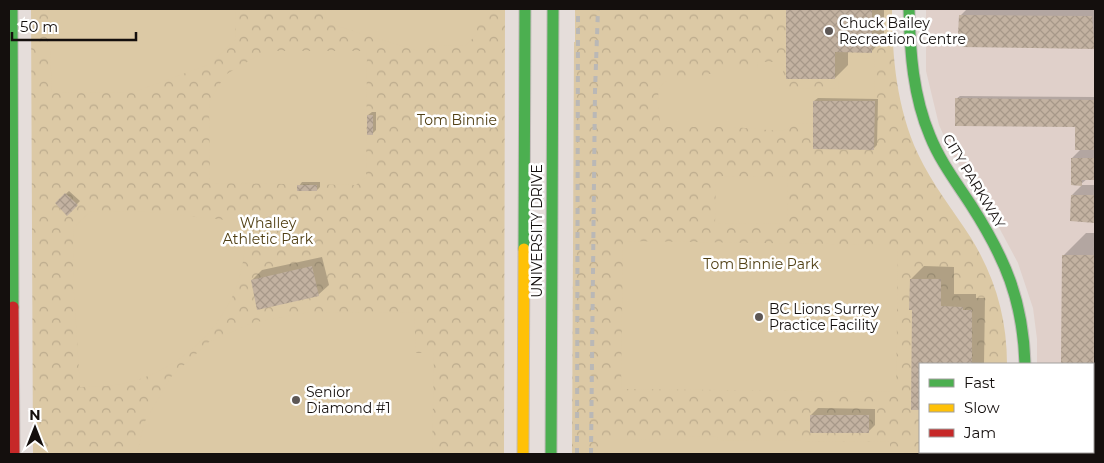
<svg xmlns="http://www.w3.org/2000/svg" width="1104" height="463" font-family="Montserrat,sans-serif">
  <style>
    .built { fill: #e0d0ca }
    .park { fill: url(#park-crowns) }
    .pitch { fill: #dcc9a5 }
    .shadow { fill: #0003 }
    .building { fill: url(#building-cross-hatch) }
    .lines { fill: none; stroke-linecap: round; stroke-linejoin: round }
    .fast-casing { stroke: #c1bab8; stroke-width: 13 }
    .slow-casing { stroke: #c1bab8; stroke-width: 13 }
    .jam-casing { stroke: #c1bab8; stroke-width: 13 }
    .fast { stroke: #4caf50; stroke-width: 11 }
    .slow { stroke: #ffc107; stroke-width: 11 }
    .jam { stroke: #c62828; stroke-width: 11 }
    .rail { stroke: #bab8b6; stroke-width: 4; stroke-dasharray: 6 6; stroke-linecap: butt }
    .poi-dot { fill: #5d5755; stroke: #fff; stroke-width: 2 }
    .labels { text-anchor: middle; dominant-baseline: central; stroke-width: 5; stroke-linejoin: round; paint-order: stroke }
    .poi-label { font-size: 14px; fill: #140f0d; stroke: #fff; text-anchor: start }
    .park-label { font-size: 14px; fill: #514015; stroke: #fff }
    .street-label { font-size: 14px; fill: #140f0d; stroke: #fff }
  </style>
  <defs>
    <pattern id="park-crowns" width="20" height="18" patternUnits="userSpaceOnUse" patternTransform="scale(1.25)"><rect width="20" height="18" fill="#dcc9a5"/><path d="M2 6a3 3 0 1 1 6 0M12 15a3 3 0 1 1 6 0" fill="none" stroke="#bcab8d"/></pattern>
    <pattern id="building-cross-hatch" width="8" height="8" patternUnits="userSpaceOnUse" patternTransform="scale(1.25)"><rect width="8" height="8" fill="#c3b2a1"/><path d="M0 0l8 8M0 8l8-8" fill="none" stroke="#a79889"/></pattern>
  </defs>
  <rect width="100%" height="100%" fill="#e5ddda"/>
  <!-- built -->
  <path class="built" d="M926,9H1095V430H1093V364H1037V339L1033,308L1018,263L995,220L952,154L939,125L926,71Z"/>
  <!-- park -->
  <path class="park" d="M31,9H505L504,454H33Z
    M575,9H892C892,57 897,109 918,154C932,184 953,210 971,238C995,277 1007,318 1007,364H920V452H1007V454H572L574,42H575Z"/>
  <!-- pitch -->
  <path class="pitch" d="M48,9H236L235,40L210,64L134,92L52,93Z
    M326,9H477V34L465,46L430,45L418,51L324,22Z
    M266,51H367L366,177L356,185L210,183L209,103L225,75Z
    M875,58L874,150L813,149V123L793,124L788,129L779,131L734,127H666L661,124C658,115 657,99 659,90C660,85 663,83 667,81H707V74H715V68H757L758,62H783V88L838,89L839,59Z
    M716,176L788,177L787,224L715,223Z
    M91,211L146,212L246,222C246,238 245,255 241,271C229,326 177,373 122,384C109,386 94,387 80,387L74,293L73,228Z
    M623,241L898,245L896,392L621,389Z
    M309,312L414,313L416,353H434L432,454H137L144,423L171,377L209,342L252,323Z
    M684,436L717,437L718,440L890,442V454H611V439L684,440Z"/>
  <!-- shadow -->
  <path class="shadow" d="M787,9H884V38L871,52L848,51V65L835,78H787Z
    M967,9H1095V47L960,16Z
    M960,96L1095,97V179H1087L1081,184L1072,158L1082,148L1076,126L956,99Z
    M818,98L878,99L877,145L874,148L814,101Z
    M372,112H376V130L373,133L368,115Z
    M302,182H320V187L317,190L299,186Z
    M1082,185H1095V221H1081L1072,195Z
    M69,191L80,201L67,214L56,203Z
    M1086,233H1095V392H1093V364H1063V256Z
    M322,257L329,285L318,295L252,280L262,270Z
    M924,266L954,267V294H976V298H985L984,364H920V408H912L913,308L911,279Z
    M818,408L875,409V425L868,432L811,415Z"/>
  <!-- building -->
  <path class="building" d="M786,9H872V53L835,52V79H786Z
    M959,15L1092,16L1095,49L960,47V35H958Z
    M955,98L1095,100V150H1075V127L955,126Z
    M813,101H875L874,150L813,149Z
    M367,115H373V135H367Z
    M1071,158H1095V180H1082V186L1071,185Z
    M297,185H317V191H297Z
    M65,193L78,205L67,216L55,203Z
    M1071,195H1095V223L1070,221Z
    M1062,255H1095V394H1093V364H1061Z
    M312,266L319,296L257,310L251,280Z
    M910,279H941V306L963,307V310H972V364H920V410H911L912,310H909Z
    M810,415H869V433H810Z"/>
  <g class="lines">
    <!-- fast casing -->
    <g class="fast-casing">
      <path id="fast" d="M12,9L13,307
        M909,9C910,52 913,96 930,136C940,161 956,182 971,205C1005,258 1023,300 1025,364
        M524,249L525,9
        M551,454L553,9"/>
    </g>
    <!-- slow casing -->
    <g class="slow-casing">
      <path id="slow" d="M1024,452V454
        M523,454L524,249"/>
    </g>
    <!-- jam casing -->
    <g class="jam-casing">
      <path id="jam" d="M13,307L14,454
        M1093,443H1095"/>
    </g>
    <!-- fast -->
    <use href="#fast" class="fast"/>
    <!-- slow -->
    <use href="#slow" class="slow"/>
    <!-- jam -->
    <use href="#jam" class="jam"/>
    <!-- rail -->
    <path class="rail" d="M577,454L578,9
      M591,454L595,91L598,9"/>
  </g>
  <!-- markers -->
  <g class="poi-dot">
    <circle cx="829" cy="31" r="5"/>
    <circle cx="759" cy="317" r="5"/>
    <circle cx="296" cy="400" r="5"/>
  </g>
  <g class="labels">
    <!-- poi labels -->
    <g class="poi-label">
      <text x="839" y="23">Chuck Bailey<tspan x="839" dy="16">Recreation Centre</tspan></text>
      <text x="769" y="309">BC Lions Surrey<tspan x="769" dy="16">Practice Facility</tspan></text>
      <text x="306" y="392">Senior<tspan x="306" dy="16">Diamond #1</tspan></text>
    </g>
    <!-- park labels -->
    <g class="park-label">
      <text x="457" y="120">Tom Binnie</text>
      <text x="268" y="223">Whalley<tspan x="268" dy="16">Athletic Park</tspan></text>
      <text x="761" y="264">Tom Binnie Park</text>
    </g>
    <!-- street labels -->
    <g class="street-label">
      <text transform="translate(974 181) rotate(59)">CITY PARKWAY</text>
      <text transform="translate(537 231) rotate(-90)">UNIVERSITY DRIVE</text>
    </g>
  </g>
  <!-- border -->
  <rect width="1104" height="463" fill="none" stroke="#140f0d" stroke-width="20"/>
  <!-- legend -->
  <rect x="919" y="363" width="175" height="90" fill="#ffffff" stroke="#a19f9e"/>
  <rect x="929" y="379" width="25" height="8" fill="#4caf50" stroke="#a19f9e"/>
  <text x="964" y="388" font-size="15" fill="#140f0d">Fast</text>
  <rect x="929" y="404" width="25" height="8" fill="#ffc107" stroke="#a19f9e"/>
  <text x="964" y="413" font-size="15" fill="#140f0d">Slow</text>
  <rect x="929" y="429" width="25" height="8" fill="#c62828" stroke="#a19f9e"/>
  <text x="964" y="438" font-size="15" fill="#140f0d">Jam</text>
  <!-- north arrow -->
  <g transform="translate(35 428)" stroke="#ffffff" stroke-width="4" paint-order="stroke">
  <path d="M0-4L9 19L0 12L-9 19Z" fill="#140f0d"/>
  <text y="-8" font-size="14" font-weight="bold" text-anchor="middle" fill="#140f0d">N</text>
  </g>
  <!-- scale -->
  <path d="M12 32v8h124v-8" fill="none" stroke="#140f0d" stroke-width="2.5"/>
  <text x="20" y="32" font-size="15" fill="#140f0d" stroke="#ffffff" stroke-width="4" paint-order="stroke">50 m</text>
</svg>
